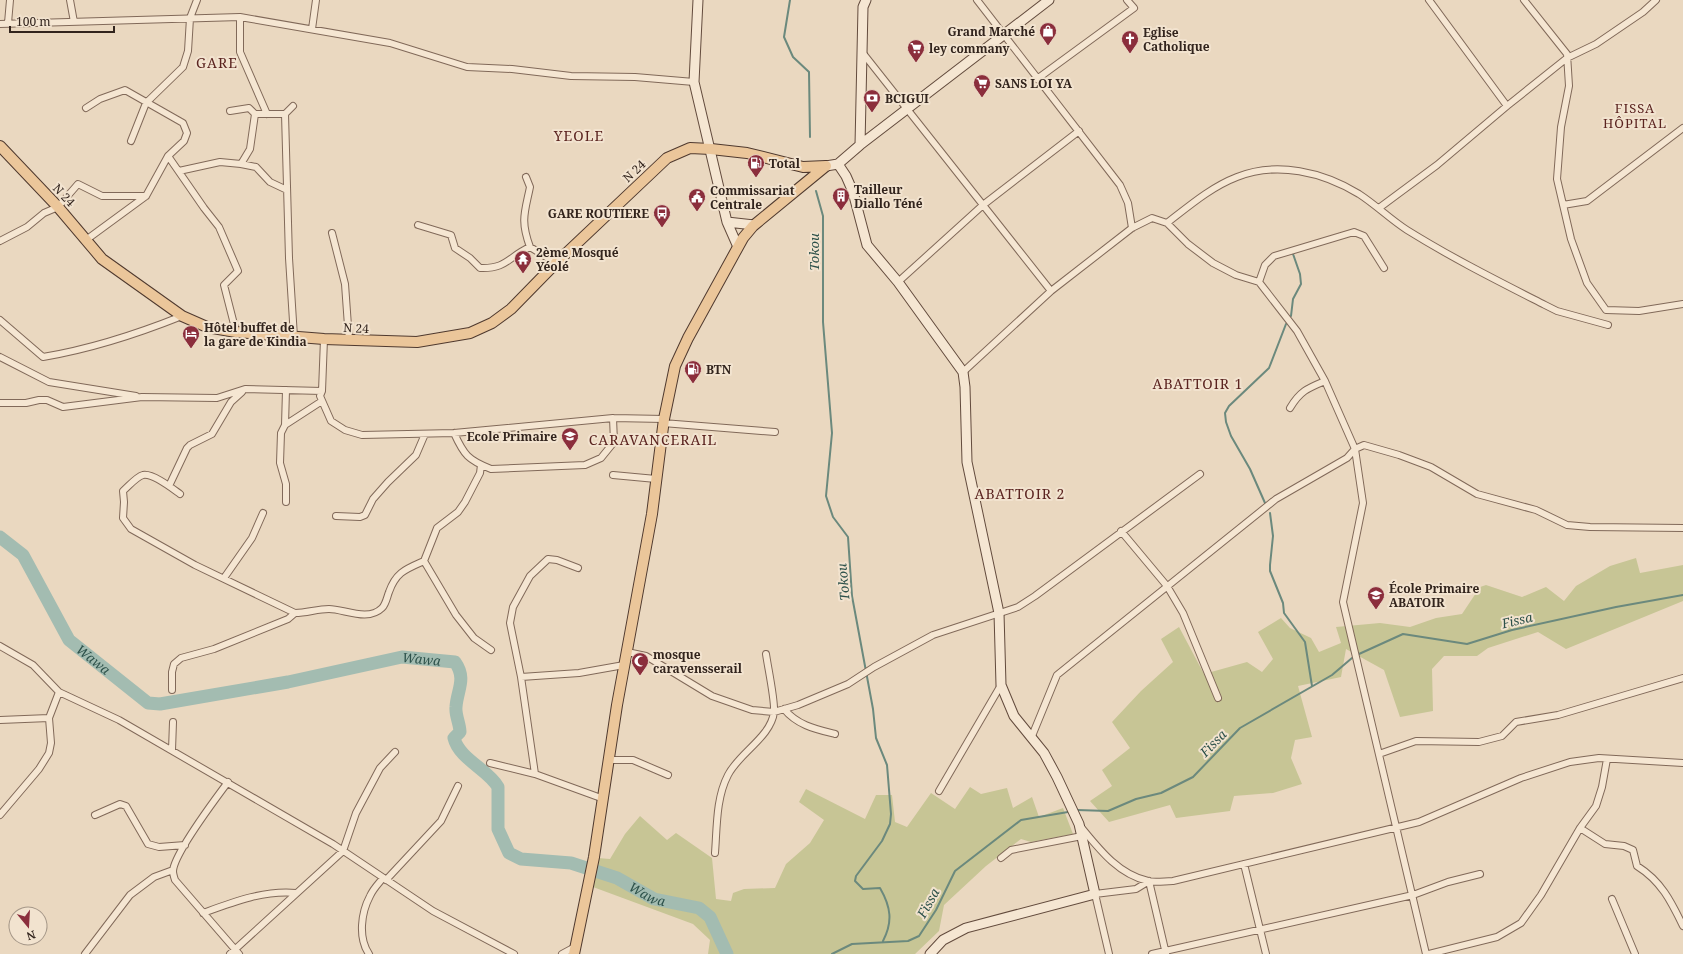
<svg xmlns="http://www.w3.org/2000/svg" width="1683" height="954" font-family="'Noto Serif',serif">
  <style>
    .green { fill: #c7c595 }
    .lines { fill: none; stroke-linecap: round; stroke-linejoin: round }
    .stream { stroke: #6b897d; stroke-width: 2 }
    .river { stroke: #a3bcb1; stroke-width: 13 }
    .street-casing { stroke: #816959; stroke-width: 8 }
    .secondary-casing { stroke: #634b3d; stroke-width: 11 }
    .primary-casing { stroke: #4f392e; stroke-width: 12 }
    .street { stroke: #f5e6d2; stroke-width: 6 }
    .secondary { stroke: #f5e6d2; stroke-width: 9 }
    .primary { stroke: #ebc69a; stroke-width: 10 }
    .labels { text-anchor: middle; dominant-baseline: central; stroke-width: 4; stroke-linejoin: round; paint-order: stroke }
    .poi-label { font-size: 12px; font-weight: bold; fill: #32241d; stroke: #f2e3cf; text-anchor: start }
    .street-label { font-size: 12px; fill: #32241d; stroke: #f2e3cf }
    .neighbourhood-label { font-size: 13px; letter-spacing: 1px; fill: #5b2420; stroke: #f2e3cf }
    .water-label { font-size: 13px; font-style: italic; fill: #2d514a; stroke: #f2e3cf }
    .quarter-label { font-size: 14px; letter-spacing: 1px; fill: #5b2420; stroke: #f2e3cf }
  </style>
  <rect width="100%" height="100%" fill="#ead8c0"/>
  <!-- green -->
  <path class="green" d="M1636,558L1640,573L1683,565V601L1566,649L1538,632L1488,648L1477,656H1444L1432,669L1433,711L1400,717L1384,670L1346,649L1341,677L1298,686L1312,737L1295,740L1291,758L1302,784L1273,793L1234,796L1230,811L1176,818L1170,805L1109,822L1090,801L1112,786L1102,770L1130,748L1112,722L1141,691L1173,662L1161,639L1179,627L1204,674L1247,662L1262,672L1273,659L1258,632L1281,618L1290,628L1311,638L1319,652L1341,643L1336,627L1380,623L1410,627L1436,618L1462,614L1480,587L1486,585L1522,597L1546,587L1564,601L1576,586L1610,566Z
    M970,787L981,794L1007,788L1013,808L1032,797L1039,817L1063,808L1073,834L1031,842L1021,839L986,866L944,905L939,931L915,954H708L710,940L693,924L593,887L598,858L610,859L625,834L640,816L667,840L676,833L712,858L716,899L731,901L733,893L744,889L775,888L786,864L810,843L824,820L799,802L806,789L865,819L876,795H892L895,822L907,827L931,793L955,809Z"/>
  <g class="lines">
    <!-- stream -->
    <path class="stream" d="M790,0L784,37L793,57L809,72L810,137
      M816,191L823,216V322L832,433L826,496L833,517L848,537L852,596L873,709L876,738L887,765L891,814L890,824L882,841L856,876L855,881L863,889L880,888C891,907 893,922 883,941
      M1291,316L1293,299L1301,284L1300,274L1293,254
      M1265,503L1250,469L1231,436L1226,422L1225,413L1229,406L1269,368L1286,324
      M1270,513L1273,536L1270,565V571L1283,603L1284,613L1305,642L1312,686
      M1359,654L1403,634L1467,644L1512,630L1616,607L1683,595
      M1077,810L1108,811L1136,799L1161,793L1193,777L1240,728L1332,675L1352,658
      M832,954L852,944L908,941L919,936L936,910L955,871L1021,820L1068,812"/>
    <!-- river -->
    <path class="river" id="s1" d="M0,537L23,555L69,640L148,703L160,704L288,682L402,657L455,662C467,679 457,690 456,707C455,715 460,724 460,732L454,738C459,759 489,770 498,787V829L509,853L521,859L571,863L617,878L654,899L699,908L710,917L727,954"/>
    <!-- street casing -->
    <g class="street-casing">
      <path id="street" d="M70,0L74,22
        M977,0L1120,185L1128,203L1132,228
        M1429,0L1507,106
        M1524,0L1567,54L1569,86L1561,127L1557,179L1571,239L1587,283L1606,310L1639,311L1683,304
        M240,17V52L267,114
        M8,23L10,0
        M0,24L240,17L390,43L467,67L512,69L571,76L635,77L694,82
        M312,29L316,0
        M862,52L1051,291
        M1037,79L1134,8L1127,0
        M86,108L100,99L125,90L183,123L187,133L184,141L168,156L204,208L219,227L238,271L224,285L236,332
        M230,111L249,108L255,114H285L293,106
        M285,114L289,258L294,337
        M131,141L146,103L183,67L188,51L190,18L197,0
        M241,164L250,149L255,114
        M179,171L220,162L241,164L256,167L270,182L287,190
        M526,177L530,187C525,212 520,220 530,247
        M1563,205L1587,201L1683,128
        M1379,208L1437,165L1507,106L1567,58L1596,44L1643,12L1656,0
        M1167,223C1189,206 1211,187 1237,177C1277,161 1323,172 1359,194C1376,205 1390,219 1407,230C1452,258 1498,281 1545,305L1557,311L1608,325
        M418,225L451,235L455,248L470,258L480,268C507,269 508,257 530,247L556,263
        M332,233L345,284L349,340
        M86,240L146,196L168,156
        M0,241L27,227L44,213L58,207L78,184L102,196H146
        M898,282L983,205L1079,131
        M1259,282L1265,265L1274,256L1354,232L1364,236L1384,268
        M0,320L43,357C91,349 137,334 182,316
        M324,339L322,391L320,396L331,421L345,430L362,435L454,433L613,418L664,419
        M0,357L49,382L136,396
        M963,372L1051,291L1132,228L1152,218L1167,223L1188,244L1213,263L1236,275L1259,282L1297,331L1325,381L1355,449L1363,503L1343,602L1426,954
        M0,403H26L39,400H47L63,407L142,397L217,398L245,389L322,391
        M1290,408C1300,391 1308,388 1325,381
        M663,423L775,432
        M285,425L322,401
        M454,433C464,455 468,460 491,469L585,465L601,458L614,442L613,418
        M481,465L480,473L465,502L458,512L437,528L424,561L456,615L474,638L491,650
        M613,475L656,479
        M169,486L187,448L190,445L212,434L231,402L242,392
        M180,494C173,489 153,473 143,475C136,477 129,486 123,491L124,502L123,518L131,529L195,565L295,613C307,613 317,609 329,609C344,609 368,622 382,608C386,604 387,597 389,592C396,572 406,569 424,561
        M286,502V484L280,463L281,433L285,425L286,390
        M336,516L360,517L365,515L373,499L388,482L416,455L425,434
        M1121,531L1167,586L1183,613L1218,698
        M224,578L252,538L263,513
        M0,646L33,665L59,692L119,720L333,844L433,911L514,954
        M627,652L646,656L712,696L752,710L774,712L798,705L848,684L874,667L933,635L1018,607L1035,596L1200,474
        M521,677L579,673L624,665
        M172,690V672L174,664L181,658L214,649L288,619L295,613
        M784,709C797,725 815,729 835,734
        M0,720L49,718
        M1032,736L1057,675L1276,499L1347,458L1355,449L1364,445L1399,455L1431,467L1477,494L1536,510L1567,525L1590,527L1683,528
        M172,750L173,722
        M1379,754L1416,741L1479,742L1502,736L1516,722L1558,715L1683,678
        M608,760H633L668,775
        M490,763L535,774L601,798
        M535,774L521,677L510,623L513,607L530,576L548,559L557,560L578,568
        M228,782C216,798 174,854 173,871C173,874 174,877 175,880L239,954
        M939,791L1001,685
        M0,815L39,769L49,753L51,743L49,718L59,692
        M95,815L120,804L126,806L148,844L159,847L185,845
        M1081,827C1099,849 1118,874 1148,881C1155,883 1165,881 1173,881L1419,822L1521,778L1570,762L1599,758L1683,763
        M1580,828L1605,844L1624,846L1633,850L1637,866C1661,881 1671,901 1683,926
        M715,853C717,827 716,798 728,775C739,753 771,737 774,712C775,700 768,668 766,654
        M1001,858L1011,850L1082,836
        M1244,864L1266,954
        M386,880L441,821L458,786
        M1612,899L1635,954
        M203,913C233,902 264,890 296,893
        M85,954L130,895L154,877L173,870
        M230,954L343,851L356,813L380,768L395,752
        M369,954C358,938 361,913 370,896C373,889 379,883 383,878
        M562,954L575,947
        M1109,954L1095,894L1136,889L1149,881L1166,954
        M1152,954L1413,895L1448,882L1480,874
        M1429,954L1497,937L1521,923L1541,895L1580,828L1596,806L1602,787L1607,759"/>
    </g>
    <!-- secondary casing -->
    <g class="secondary-casing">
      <path id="secondary" d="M698,0L694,82L727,222L738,247
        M860,145L863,7L866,0
        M838,164L846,176L853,192L867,245L898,282L963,372L965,387L967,462L999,613L1001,685L1014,716L1044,753L1057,777L1079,824L1095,894L966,928L943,940L930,954
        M826,166L838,164L860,145L1049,0
        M727,222L754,225"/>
    </g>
    <!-- primary casing -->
    <g class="primary-casing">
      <path id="primary" d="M0,146L58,207L102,259L182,316L207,327L236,332L324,339L417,342L470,333L492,323L511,309L556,263L667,158L690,148L711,149L747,153L803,167L826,166
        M574,954L594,857L617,705L652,514L664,419L675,366L688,338L743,238L753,226L826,166"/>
    </g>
    <!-- street -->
    <use href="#street" class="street"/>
    <!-- secondary -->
    <use href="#secondary" class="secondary"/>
    <!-- primary -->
    <use href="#primary" class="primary"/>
  </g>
  <!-- icons -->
  <defs>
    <g id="shop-pin" transform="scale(0.9)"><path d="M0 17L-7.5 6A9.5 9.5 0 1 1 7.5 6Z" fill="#8b2e3c" stroke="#f2e3cf"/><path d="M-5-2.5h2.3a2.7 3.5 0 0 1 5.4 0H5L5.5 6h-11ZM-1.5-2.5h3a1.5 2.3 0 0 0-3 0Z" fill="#fff"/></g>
    <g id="church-pin" transform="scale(0.9)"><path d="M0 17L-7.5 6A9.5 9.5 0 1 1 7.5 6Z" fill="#8b2e3c" stroke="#f2e3cf"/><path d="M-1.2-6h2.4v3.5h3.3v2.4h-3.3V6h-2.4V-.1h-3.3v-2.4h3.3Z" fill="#fff"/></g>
    <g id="supermarket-pin" transform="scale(0.9)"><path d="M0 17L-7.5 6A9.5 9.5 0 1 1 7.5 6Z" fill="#8b2e3c" stroke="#f2e3cf"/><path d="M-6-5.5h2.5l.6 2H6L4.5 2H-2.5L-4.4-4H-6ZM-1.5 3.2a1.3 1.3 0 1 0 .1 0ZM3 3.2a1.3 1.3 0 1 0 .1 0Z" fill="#fff"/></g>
    <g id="bank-pin" transform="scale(0.9)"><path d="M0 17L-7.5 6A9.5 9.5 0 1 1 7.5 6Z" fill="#8b2e3c" stroke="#f2e3cf"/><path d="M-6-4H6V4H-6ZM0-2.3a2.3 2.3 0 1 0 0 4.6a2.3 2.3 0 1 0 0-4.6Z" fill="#fff"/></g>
    <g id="fuel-pin" transform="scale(0.9)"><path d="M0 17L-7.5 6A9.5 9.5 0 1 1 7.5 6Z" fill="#8b2e3c" stroke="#f2e3cf"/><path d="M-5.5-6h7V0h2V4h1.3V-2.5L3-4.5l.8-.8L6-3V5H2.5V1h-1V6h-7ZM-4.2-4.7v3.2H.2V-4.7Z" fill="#fff"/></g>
    <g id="building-pin" transform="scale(0.9)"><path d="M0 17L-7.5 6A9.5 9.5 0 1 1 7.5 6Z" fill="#8b2e3c" stroke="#f2e3cf"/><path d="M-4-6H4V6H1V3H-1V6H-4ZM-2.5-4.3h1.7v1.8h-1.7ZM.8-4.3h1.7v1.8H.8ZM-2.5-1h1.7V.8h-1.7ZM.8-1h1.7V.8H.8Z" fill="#fff"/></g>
    <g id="civic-pin" transform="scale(0.9)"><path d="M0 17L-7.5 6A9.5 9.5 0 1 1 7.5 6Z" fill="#8b2e3c" stroke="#f2e3cf"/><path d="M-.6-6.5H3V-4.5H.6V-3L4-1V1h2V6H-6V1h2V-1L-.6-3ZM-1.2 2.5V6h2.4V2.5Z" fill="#fff"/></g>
    <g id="bus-pin" transform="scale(0.9)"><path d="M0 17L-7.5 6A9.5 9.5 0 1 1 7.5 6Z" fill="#8b2e3c" stroke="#f2e3cf"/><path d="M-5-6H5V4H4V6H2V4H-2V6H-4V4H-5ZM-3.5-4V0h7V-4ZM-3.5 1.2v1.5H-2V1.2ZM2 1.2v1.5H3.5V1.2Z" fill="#fff"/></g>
    <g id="temple-pin" transform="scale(0.9)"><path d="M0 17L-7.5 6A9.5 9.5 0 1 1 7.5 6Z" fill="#8b2e3c" stroke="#f2e3cf"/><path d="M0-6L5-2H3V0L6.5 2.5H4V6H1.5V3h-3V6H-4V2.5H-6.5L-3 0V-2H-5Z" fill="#fff"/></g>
    <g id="hotel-pin" transform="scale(0.9)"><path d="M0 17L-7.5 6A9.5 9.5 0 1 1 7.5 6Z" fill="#8b2e3c" stroke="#f2e3cf"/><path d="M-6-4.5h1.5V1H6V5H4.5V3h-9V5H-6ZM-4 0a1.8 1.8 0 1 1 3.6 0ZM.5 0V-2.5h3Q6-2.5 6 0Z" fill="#fff"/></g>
    <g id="school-pin" transform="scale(0.9)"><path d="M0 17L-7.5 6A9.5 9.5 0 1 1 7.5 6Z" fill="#8b2e3c" stroke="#f2e3cf"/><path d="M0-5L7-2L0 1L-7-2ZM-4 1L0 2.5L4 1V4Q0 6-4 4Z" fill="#fff"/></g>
    <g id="mosque-pin" transform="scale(0.9)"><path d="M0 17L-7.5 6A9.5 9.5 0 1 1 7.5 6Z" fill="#8b2e3c" stroke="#f2e3cf"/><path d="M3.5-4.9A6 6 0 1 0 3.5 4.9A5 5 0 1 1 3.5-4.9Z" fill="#fff"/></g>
  </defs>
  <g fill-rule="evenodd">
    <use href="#shop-pin" x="1048" y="31"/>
    <use href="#church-pin" x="1130" y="39"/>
    <use href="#supermarket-pin" x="916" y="48"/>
    <use href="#supermarket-pin" x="982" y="83"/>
    <use href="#bank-pin" x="872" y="98"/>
    <use href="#fuel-pin" x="756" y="163"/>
    <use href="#building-pin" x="841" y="196"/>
    <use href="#civic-pin" x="697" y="197"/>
    <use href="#bus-pin" x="662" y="213"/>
    <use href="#temple-pin" x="523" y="259"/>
    <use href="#hotel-pin" x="191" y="334"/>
    <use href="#fuel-pin" x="693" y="369"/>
    <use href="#school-pin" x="570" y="436"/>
    <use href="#school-pin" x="1376" y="595"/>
    <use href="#mosque-pin" x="640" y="661"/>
  </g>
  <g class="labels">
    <!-- poi labels -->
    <g class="poi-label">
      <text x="1035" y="31" text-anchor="end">Grand Marché</text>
      <text x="1143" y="32">Eglise<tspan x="1143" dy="14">Catholique</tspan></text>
      <text x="929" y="48">ley commany</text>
      <text x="995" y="83">SANS LOI YA</text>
      <text x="885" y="98">BCIGUI</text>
      <text x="769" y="163">Total</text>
      <text x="854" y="189">Tailleur<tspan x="854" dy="14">Diallo Téné</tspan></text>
      <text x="710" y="190">Commissariat<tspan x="710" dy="14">Centrale</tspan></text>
      <text x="649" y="213" text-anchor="end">GARE ROUTIERE</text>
      <text x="536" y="252">2ème Mosqué<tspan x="536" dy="14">Yéolé</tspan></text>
      <text x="204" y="327">Hôtel buffet de<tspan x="204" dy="14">la gare de Kindia</tspan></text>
      <text x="706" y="369">BTN</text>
      <text x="557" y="436" text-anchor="end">Ecole Primaire</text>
      <text x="1389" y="588">École Primaire<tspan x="1389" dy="14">ABATOIR</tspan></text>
      <text x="653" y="654">mosque<tspan x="653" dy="14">caravensserail</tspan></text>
    </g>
    <!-- street labels -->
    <g class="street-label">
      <text transform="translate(634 171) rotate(-43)">N 24</text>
      <text transform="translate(64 195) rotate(47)">N 24</text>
      <text transform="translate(356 328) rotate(3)">N 24</text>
    </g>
    <!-- neighbourhood labels -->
    <g class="neighbourhood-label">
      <text x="1635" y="108">FISSA<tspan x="1635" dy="15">HÔPITAL</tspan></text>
    </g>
    <!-- water labels -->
    <g class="water-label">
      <text transform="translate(814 252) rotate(-90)">Tokou</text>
      <text transform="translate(843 582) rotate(-95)">Tokou</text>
      <text transform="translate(1517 620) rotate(-13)">Fissa</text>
      <text stroke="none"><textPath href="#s1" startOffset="157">Wawa</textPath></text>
      <text stroke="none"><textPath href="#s1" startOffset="505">Wawa</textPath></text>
      <text transform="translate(1213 743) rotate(-46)">Fissa</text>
      <text stroke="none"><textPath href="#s1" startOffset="901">Wawa</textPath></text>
      <text transform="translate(928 903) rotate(-61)">Fissa</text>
    </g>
    <!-- quarter labels -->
    <g class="quarter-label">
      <text x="217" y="62">GARE</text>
      <text x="579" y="135">YEOLE</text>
      <text x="1198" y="383">ABATTOIR 1</text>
      <text x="653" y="439">CARAVANCERAIL</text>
      <text x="1020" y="493">ABATTOIR 2</text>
    </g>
  </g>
  <!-- north arrow -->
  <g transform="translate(28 926) rotate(162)"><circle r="19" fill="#f2e3cf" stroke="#a59788"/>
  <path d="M0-3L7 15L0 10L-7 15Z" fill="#8b2e3c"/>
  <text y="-6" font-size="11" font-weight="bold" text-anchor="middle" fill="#32241d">N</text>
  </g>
  <!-- scale -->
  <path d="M10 26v6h104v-6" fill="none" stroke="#32241d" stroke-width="2"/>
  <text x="16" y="26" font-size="12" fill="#32241d" stroke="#f2e3cf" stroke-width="3" paint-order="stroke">100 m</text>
</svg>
